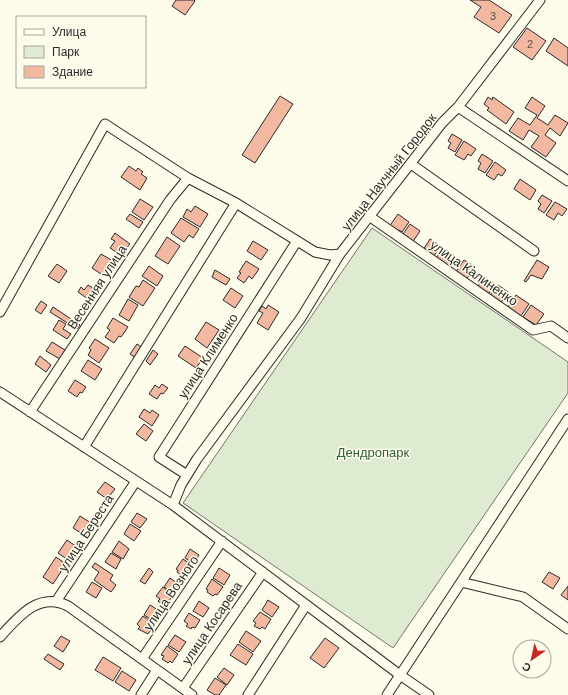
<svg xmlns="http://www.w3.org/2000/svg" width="568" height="695" font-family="Arial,sans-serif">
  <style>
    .green { fill: #deebd1; stroke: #74746e }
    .building { fill: #f2b8a0; stroke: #2b2b2b }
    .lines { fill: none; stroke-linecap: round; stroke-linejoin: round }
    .minor-casing { stroke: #2b2b2b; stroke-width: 11 }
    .minor { stroke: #fdfbea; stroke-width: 9 }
    .labels { text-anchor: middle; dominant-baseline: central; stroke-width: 3; stroke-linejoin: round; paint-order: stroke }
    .number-label { font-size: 11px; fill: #5d4e48 }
    .street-label { font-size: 13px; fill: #2b2b2b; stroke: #fdfbea }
    .park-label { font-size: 13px; fill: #34623c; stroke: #fdfbea }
  </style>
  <rect width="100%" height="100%" fill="#fdfbea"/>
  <!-- green -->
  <path class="green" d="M372,228L568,362V393L393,648L183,503Z"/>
  <!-- building -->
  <path class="building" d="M176,0H194L195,1L185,15L172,6Z
    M470,0H489L512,15L499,33L474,17L481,7Z
    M527,28L546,41L532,60L513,47Z
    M554,38L568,48V66L546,51Z
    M280,96L293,104L255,163L242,155Z
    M488,97L492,100L493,97L514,112L506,124L487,110L489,108L484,104Z
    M532,97L545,106L537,118L548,125L555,115L568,123L560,136L550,128L545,135L556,143L546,157L531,147L539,136L529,130L523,140L509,131L518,118L530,125L537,115L525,108Z
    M452,134L462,140L455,152L448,148L451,143L448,141Z
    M464,141L476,149L471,156L468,154L464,160L455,155Z
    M482,154L493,161L485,173L478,169L481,163L478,161Z
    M495,162L506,170L502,176L498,174L494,180L486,175Z
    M129,166L136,171L138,168L143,172L141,174L147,178L140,190L121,177Z
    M520,179L536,190L530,200L514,189Z
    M542,195L552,201L544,213L538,209L541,204L538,201Z
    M140,199L153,207L144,220L132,212Z
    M555,202L567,209L562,216L558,213L554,220L546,215Z
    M195,206L208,214L200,227L183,217L187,209L191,212Z
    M130,214L143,222L139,228L126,219Z
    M398,214L409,222L402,232L399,230L397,232L389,227Z
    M181,218L199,229L193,238L189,235L184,242L171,233Z
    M410,224L420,231L412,243L403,234Z
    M115,233L130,244L124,251L119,248L116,252L110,248L115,241L111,239Z
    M167,237L180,246L168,264L155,256Z
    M430,239L441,246L433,257L423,250Z
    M253,241L268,250L261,260L247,251Z
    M443,248L455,256L449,266L436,258Z
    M101,254L113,261L104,276L92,268Z
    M464,260L475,267L466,280L455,273Z
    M537,260L549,267L542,279L531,275L526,282L524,281Z
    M246,261L259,269L252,279L249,276L244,283L237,278L241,273L239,272Z
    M57,264L67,271L59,283L48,276Z
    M149,266L163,276L157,286L142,276Z
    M215,270L230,279L226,285L212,277Z
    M485,277L495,284L488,295L477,287Z
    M143,280L155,288L143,306L129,297L136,286L139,287Z
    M88,285L96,290L93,298L90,296L88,299L78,292L81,287L84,290Z
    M498,285L508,292L501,303L490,296Z
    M231,288L243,296L235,308L223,300Z
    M516,295L529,304L521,316L508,307Z
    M128,299L138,305L129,321L119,315Z
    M41,301L47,305L41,314L35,310Z
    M268,305L279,312L268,330L257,323L263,313L259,311L262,306L266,309Z
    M531,305L544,314L536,325L523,317Z
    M53,307L80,325L77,329L50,312Z
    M113,318L128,327L121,337L119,336L114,343L105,337L110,330L107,328Z
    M59,320L66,324L63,329L71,334L67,339L53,330Z
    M206,322L219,330L207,348L195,339Z
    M95,339L109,348L99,363L88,355L91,350L89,348Z
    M52,342L65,350L60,359L46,351Z
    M137,344L143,348L136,358L130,354Z
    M185,346L203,358L196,368L178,356Z
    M153,350L158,354L150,365L146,361Z
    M40,356L51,365L46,372L35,364Z
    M88,360L102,369L95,380L81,371Z
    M75,380L86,387L82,393L80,392L77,397L68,391Z
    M162,384L168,388L163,394L161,393L157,399L149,394L155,385L159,388Z
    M144,409L150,413L152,410L159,415L152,426L139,417Z
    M144,424L153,431L146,441L136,434Z
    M105,482L115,489L107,499L97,492Z
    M137,513L147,519L140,528L131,522Z
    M80,516L91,523L84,535L73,528Z
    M130,524L141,531L134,541L124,534Z
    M67,540L77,547L68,560L58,553Z
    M119,541L129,549L123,559L112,552Z
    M190,549L199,555L194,564L185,558Z
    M111,553L121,559L116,569L105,562Z
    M56,557L66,564L53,584L43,577Z
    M183,559L193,566L187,575L184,573L182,576L177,572L178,570L176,569Z
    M95,563L113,575L110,580L116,585L111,592L94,580L99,572L92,567Z
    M149,568L153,572L145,584L140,581Z
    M219,568L230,575L224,585L213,578Z
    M549,572L560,578L553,589L542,582Z
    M170,578L180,585L174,594L164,587Z
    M212,579L223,587L217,595L215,594L213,596L207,592L208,590L206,589Z
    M92,582L102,588L96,598L86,592Z
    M568,586V600L561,595Z
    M163,587L173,595L167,604L164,602L162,604L158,601L160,599L156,596Z
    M268,600L279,607L272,617L262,610Z
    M199,601L209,608L203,617L193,611Z
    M150,605L161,612L155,622L144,615Z
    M260,612L271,619L265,629L262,627L260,629L254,626L256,623L253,621Z
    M189,613L200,620L195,628L192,627L191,629L186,626L188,624L184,621Z
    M143,616L155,624L148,634L138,629L140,627L137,624Z
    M246,631L261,641L253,652L239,642Z
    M175,635L186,642L179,652L168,645Z
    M61,636L70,641L63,652L54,646Z
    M325,638L339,648L324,668L310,658Z
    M238,644L253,654L246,665L230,655Z
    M167,646L178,654L172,663L170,661L168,663L162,659L164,656L161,655Z
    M48,654L64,664L60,670L44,659Z
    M103,657L121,668L113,681L95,670Z
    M224,668L234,675L227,685L217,677Z
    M122,671L136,680L129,691L115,682Z
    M215,678L226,685L219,695H215L207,690Z"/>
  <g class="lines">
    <!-- minor casing -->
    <g class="minor-casing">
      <path id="minor" d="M458,107L568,181
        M411,164L534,251
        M369,216L533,330L551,326L568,338
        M0,312L105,124L188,178L236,203L315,252L330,255L340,254
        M0,392L173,505L400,675L429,695
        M30,412L170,200L188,178
        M84,447L236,203
        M187,475L159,457L297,241
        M173,505L181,485L197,459L301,318L340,254L442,123L458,107L540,0
        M461,582L523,597L568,629
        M57,600L136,481
        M0,637C18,617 39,591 68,606L192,695
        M142,659L222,541
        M183,688L263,572
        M141,695L157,670
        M248,695L306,605
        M387,695L568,419"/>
    </g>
    <!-- minor -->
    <use href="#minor" class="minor"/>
  </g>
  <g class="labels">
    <!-- number labels -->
    <g class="number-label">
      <text x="493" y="16">3</text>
      <text x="530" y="44">2</text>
    </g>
    <!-- street labels -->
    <g class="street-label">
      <text transform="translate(389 172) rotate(-52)">улица Научный Городок</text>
      <text transform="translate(474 273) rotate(35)">улица Калиненко</text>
      <text transform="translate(97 287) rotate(-57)">Весенняя улица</text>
      <text transform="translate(208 356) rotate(-57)">улица Клименко</text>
      <text transform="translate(86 533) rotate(-57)">улица Береста</text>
      <text transform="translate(171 593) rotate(-56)">улица Возного</text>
      <text transform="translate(212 623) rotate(-56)">улица Косарева</text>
    </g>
    <!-- park labels -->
    <g class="park-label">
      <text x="373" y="452">Дендропарк</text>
    </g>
  </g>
  <!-- legend -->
  <rect x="16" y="16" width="130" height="72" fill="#fdfbea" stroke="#a9a89e"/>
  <rect x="24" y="29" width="20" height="6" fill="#fdfbea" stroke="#a9a89e"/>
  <text x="52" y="36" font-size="12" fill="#2b2b2b">Улица</text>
  <rect x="24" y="46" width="20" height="12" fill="#deebd1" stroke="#a9a89e"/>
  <text x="52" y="56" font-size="12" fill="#2b2b2b">Парк</text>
  <rect x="24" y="66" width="20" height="12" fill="#f2b8a0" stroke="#a9a89e"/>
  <text x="52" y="76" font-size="12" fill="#2b2b2b">Здание</text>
  <!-- north arrow -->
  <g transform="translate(532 659) rotate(214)"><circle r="19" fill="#fdfbea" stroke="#a9a89e"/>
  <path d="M0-3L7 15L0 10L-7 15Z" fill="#c62828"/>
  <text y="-6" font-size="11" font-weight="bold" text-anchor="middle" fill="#2b2b2b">С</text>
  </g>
</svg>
